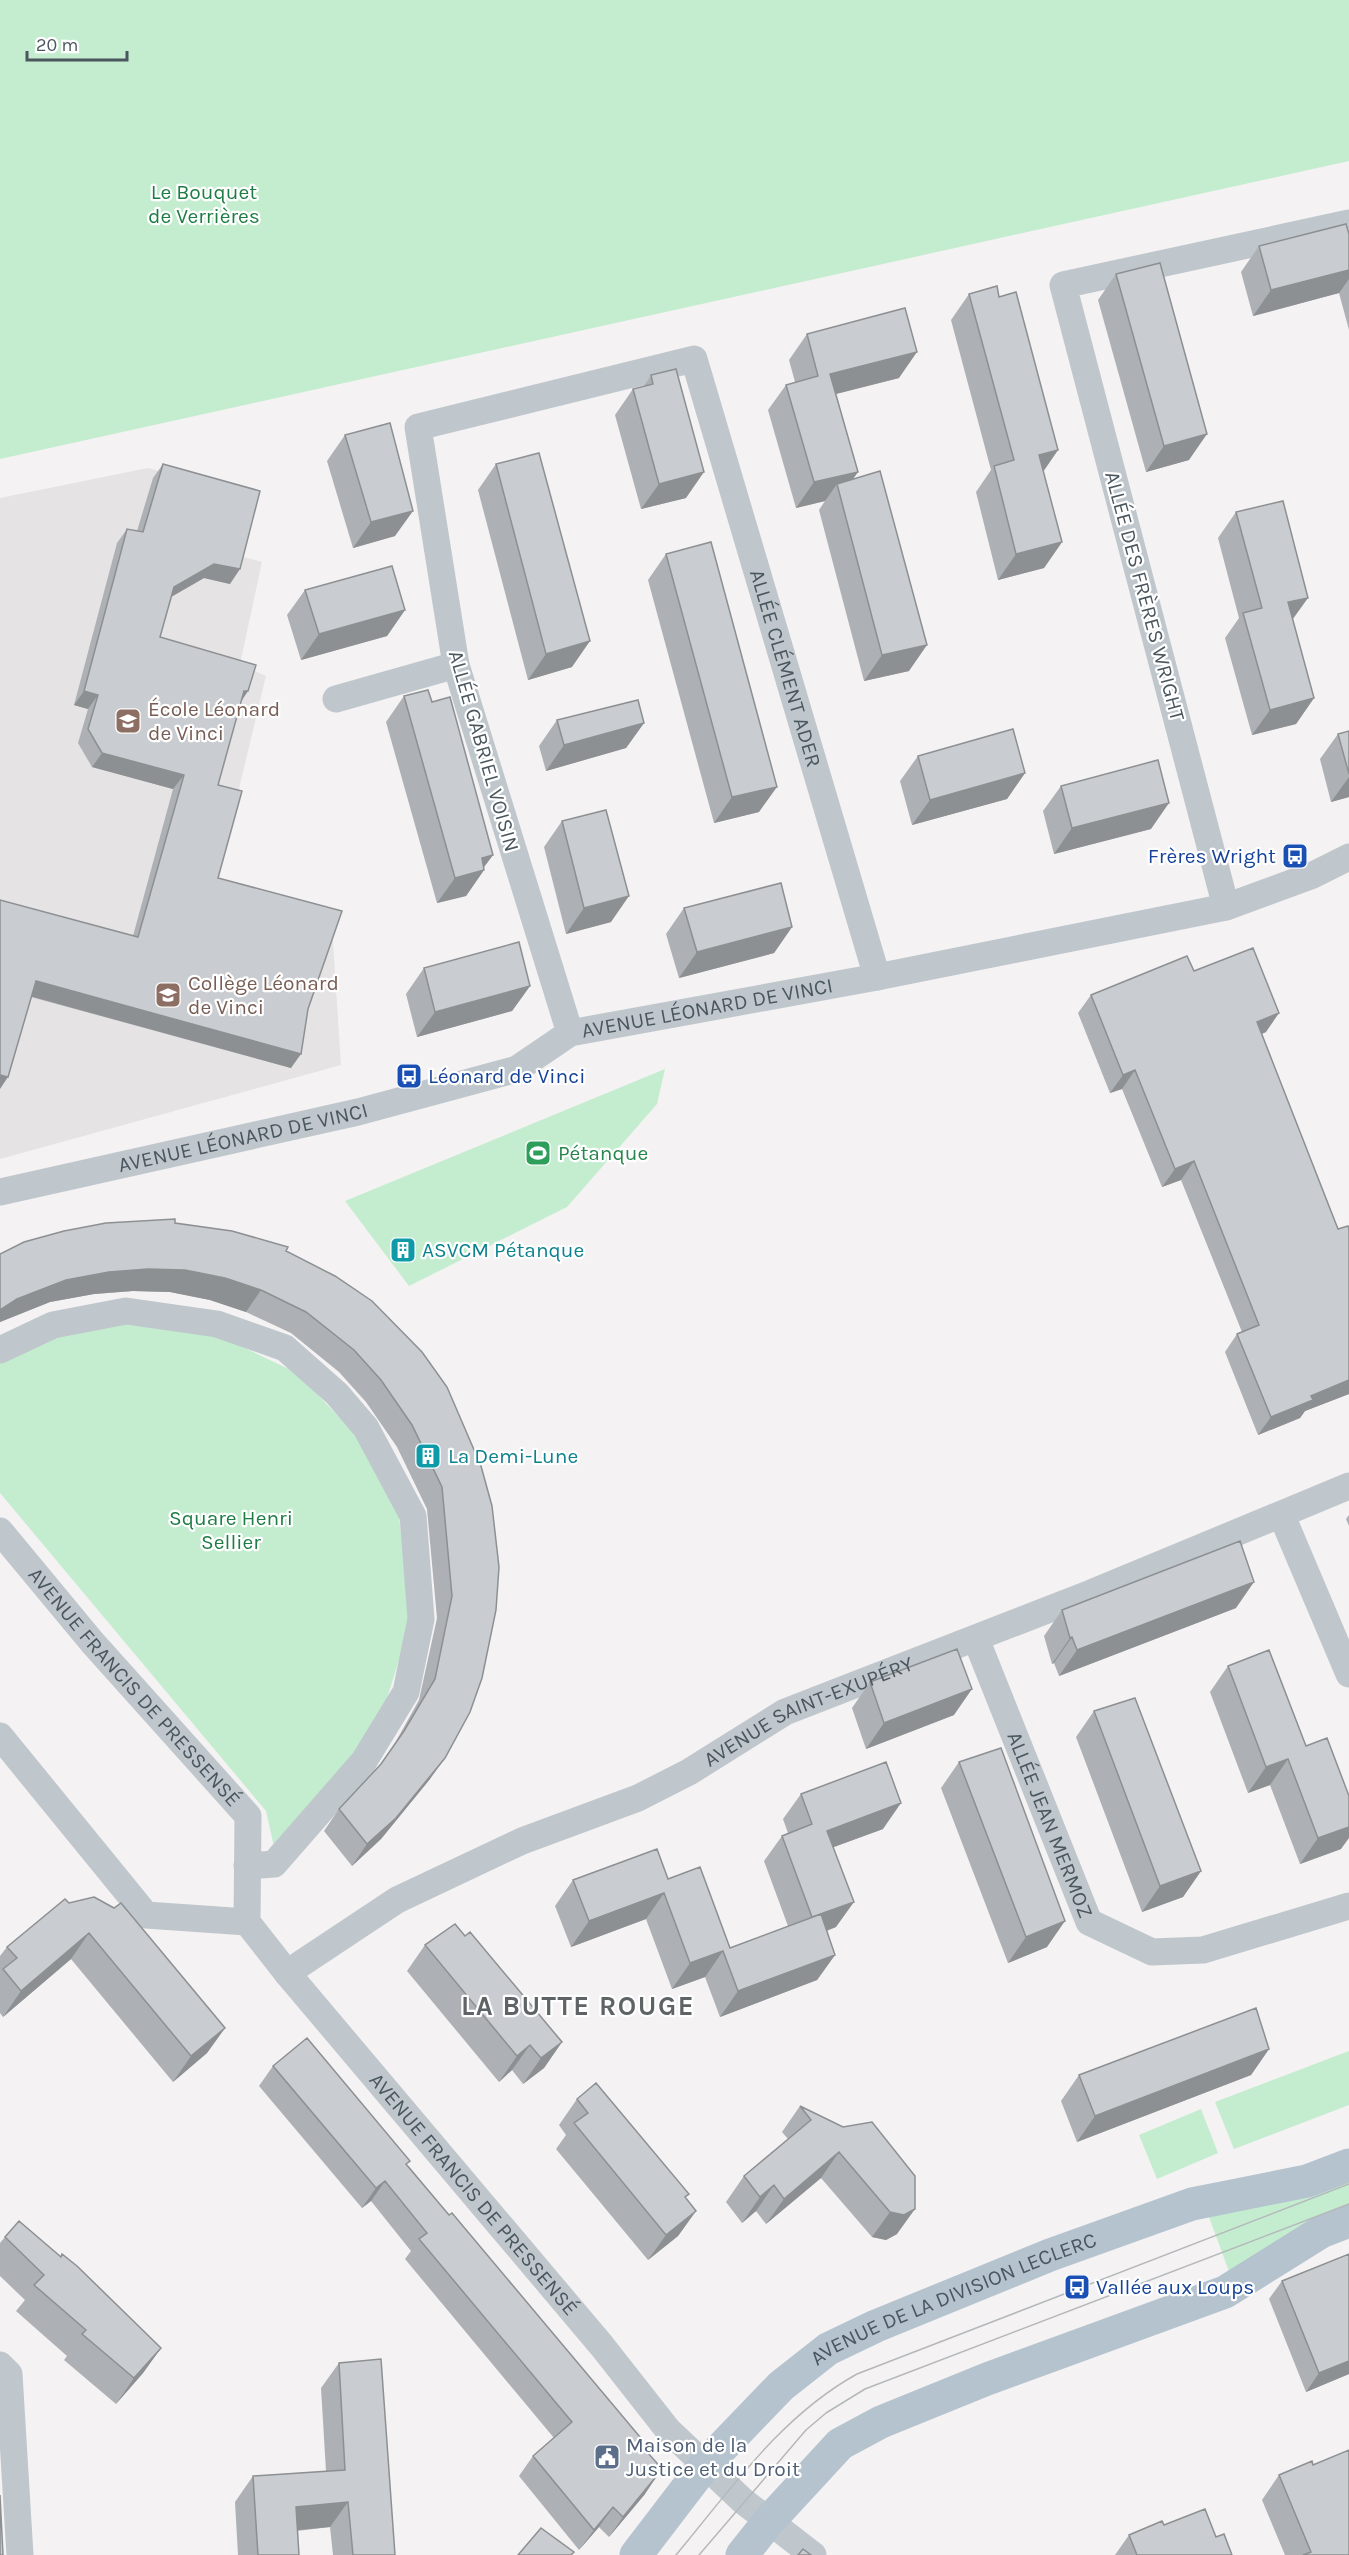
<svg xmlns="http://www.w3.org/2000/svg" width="1349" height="2555" font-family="Karla,sans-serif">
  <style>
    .education { fill: #e5e3e3 }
    .green { fill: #c4edd0 }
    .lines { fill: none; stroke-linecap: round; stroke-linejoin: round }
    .street { stroke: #bfc7cd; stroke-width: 27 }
    .primary { stroke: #b4c3ce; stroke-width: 33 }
    .tram { stroke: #b4b8bb; stroke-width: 1.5 }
    .wall { fill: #adb0b4 }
    .shaded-wall { fill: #8d9092 }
    .building { fill: #c9cdd1; stroke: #8d9092; stroke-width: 1.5 }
    .labels { text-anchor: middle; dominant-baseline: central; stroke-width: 4.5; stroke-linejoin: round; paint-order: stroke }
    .park-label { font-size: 21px; fill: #1e7c44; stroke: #fff }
    .street-label { font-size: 21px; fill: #4b575e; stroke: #fff }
    .education-label { font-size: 21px; fill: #785e54; stroke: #fff; text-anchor: start }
    .transit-label { font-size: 21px; fill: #164399; stroke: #fff; text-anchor: start }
    .leisure-label { font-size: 21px; fill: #27864d; stroke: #fff; text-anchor: start }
    .culture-label { font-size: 21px; fill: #0d838f; stroke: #fff; text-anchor: start }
    .service-label { font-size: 21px; fill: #4e5e75; stroke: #fff; text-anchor: start }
    .district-label { font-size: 27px; font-weight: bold; letter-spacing: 1.5px; fill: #5e6366; stroke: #fff }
  </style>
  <rect width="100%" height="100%" fill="#f4f2f2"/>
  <!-- education -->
  <path class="education" d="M148,468L258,498L244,557L262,562L240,664L266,676L214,893L332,926L341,1065L0,1159V498Z"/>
  <!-- green -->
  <path class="green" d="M0,0H1349V161L0,459Z
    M665,1069L657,1104L567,1207L409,1286L345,1201Z
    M141,1320L226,1339L297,1373L357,1436L399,1517L411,1621L385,1705L352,1760L275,1851L266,1811L0,1493V1361L63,1331Z
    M1349,2051V2105L1234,2149L1215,2102Z
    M1201,2109L1218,2153L1157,2179L1139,2135Z
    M1349,2175V2211L1231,2277L1206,2209Z"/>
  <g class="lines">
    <!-- street -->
    <g class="street">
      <path d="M336,699L456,665"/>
      <path d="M1226,907L1063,285L1349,223"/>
      <path id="s1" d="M570,1033L456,665L418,427L694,359L877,977"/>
      <path id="s2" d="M0,1192L358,1112L517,1069L570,1033L877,977L1226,907L1313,875L1349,857"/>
      <path d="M0,1350L53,1325L126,1311L217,1324L285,1348L337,1394L366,1428L413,1516L421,1619L406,1692L364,1761L274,1864L247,1866"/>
      <path d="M1282,1516L1349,1674"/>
      <path id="s3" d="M0,1531L92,1642L248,1816L247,1922L287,1973L602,2346L668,2430L743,2501L813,2555"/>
      <path id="s4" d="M976,1639L1089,1922L1152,1952L1203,1950L1349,1906"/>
      <path d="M0,1736L146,1915L247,1922"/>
      <path id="s5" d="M287,1973L397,1900L522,1841L638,1798L689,1772L785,1712L1091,1593L1349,1486"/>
      <path d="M0,2365L9,2374L20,2555"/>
    </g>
    <!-- primary -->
    <g class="primary">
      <path id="s6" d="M636,2555L704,2466L781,2386L828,2349L876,2326L1050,2255L1192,2204L1307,2181L1349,2165"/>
      <path d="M742,2555L769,2521L840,2444L881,2422L987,2379L1225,2292L1321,2232L1349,2221"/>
    </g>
    <!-- tram -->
    <path class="tram" d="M676,2555C731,2489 781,2416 857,2374L1349,2184
      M699,2555L806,2430L826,2413L865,2389L1349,2204"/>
  </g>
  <!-- wall -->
  <path class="wall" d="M1349,234V330L1339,293L1253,316L1241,272L1259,246Z
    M1116,274L1189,460L1146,472L1098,300Z
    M969,294L999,297L1058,450L1043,472L1062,542L1044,568L998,580L976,492L991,470L951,320Z
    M807,334L899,378L836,394L858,472L853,479L909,671L864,681L819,510L825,501L796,508L768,410L786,385L795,382L789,360Z
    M651,375L686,498L641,509L615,415L633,389L644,386Z
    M345,435L395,536L353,548L327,461Z
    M163,464L230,584L204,578L171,597L160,637L248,691L241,701L218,785V878L308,1009L291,1068L31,997L0,900L133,936L173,789L92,767L78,743L88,709L74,705L117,543L127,529L137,531L153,478Z
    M496,464L572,667L528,680L478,490Z
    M1236,512L1293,620L1314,698L1296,724L1252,735L1225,638L1239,618L1218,538Z
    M666,554L759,812L714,823L648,580Z
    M305,590L405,610L387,636L301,660L287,615Z
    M404,696L432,702L493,855L484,867V870L466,896L437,903L386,722Z
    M557,720L644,723L626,748L546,771L539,746Z
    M1349,731V797L1331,802L1320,759L1338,734Z
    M918,756L1025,773L1007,799L912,825L900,781Z
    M1061,786L1151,829L1054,854L1043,811Z
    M562,821L611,922L566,934L544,847Z
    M684,908L792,927L774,953L679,978L666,934Z
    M424,968L530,986L512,1011L417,1037L406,994Z
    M1194,971L1266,1032L1262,1034L1338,1229H1349V1394L1305,1411L1300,1418L1258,1435L1225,1352L1237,1334L1242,1332L1181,1180L1162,1187L1122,1089L1110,1093L1078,1013L1091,995Z
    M175,1223L286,1251L481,1466L430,1779L381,1839L352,1866L324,1831L339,1809L381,1764L390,1752L419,1700L437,1618L427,1509L397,1447L366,1402L339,1372L291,1333L246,1312L210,1300L170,1292L133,1291L94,1294L50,1302L0,1322V1254Z
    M1349,1515V1526L1346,1519Z
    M1236,1608L1059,1676L1054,1663L1052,1664L1044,1636L1062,1610Z
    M1228,1666L1306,1746L1341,1849L1300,1864L1270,1785L1248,1793L1210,1692Z
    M870,1682L954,1715L866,1749L852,1708Z
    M1094,1711L1201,1871L1183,1897L1142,1912L1076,1737Z
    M959,1762L1047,1947L1008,1963L941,1788Z
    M801,1794L883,1829L834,1847L836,1927L827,1931L835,1955L817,1980L720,2017L705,1977L672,1989L646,1919L571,1947L555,1906L573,1880L668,1879L730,1948L788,1926L764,1861L782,1836L788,1833L783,1819Z
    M69,1903L225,2028L207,2053L173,2082L71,1959L3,2017L0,2013V1956L7,1947Z
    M465,1936L562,2042L544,2068L523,2084L512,2070L499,2082L407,1971L425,1945Z
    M1269,2049L1251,2075L1077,2142L1061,2101L1079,2075Z
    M273,2066L407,2165L637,2441L645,2494L609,2537L599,2527L579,2550L519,2476L533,2456L554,2438L405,2259L411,2251L371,2201L362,2208L259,2086Z
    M577,2099L686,2198L696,2211L678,2236L648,2260L556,2149L566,2135L559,2125Z
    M800,2106L843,2127L872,2122L897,2234L886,2240L872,2237L821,2178L766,2224L756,2211L742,2223L726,2202L744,2176L788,2139L782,2132Z
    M5,2237L161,2348L143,2373L116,2404L64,2360L67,2356L16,2311L25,2300L0,2276V2243Z
    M1349,2254V2374L1306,2392L1269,2299L1282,2281Z
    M339,2363L395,2555H333L330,2527L297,2531L299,2555H238L235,2502L253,2476L326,2471L321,2388Z
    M1313,2465L1349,2555H1285L1262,2500L1279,2475Z
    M1164,2525L1216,2537L1232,2555H1115L1129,2535Z"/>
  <!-- shaded-wall -->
  <path class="shaded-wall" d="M1349,270V279L1339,293L1253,316L1271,290Z
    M917,352L899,378L812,400L830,374Z
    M1207,434L1189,460L1146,472L1164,446Z
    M1058,450L1040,476L1039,455Z
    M704,472L686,498L641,509L659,484Z
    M858,472L840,497L837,484L825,501L796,508L814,482Z
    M413,511L395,536L353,548L371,522Z
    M1062,542L1044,568L998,580L1016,554Z
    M214,564L240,569L230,584L204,578L164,601L174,587Z
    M1308,598L1290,623L1288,602Z
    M405,610L387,636L301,660L319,634Z
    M590,641L572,667L528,680L546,654Z
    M927,645L909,671L864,681L882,655Z
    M84,691L98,695L88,709L74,705Z
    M244,691H248L238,706Z
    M1314,698L1296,724L1252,735L1270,710Z
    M644,723L626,748L546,771L564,745Z
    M102,753L184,775L173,789L92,767Z
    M1025,773L1007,799L912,825L930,800Z
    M1349,777V797L1331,802Z
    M777,787L759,812L714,823L732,797Z
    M1169,803L1151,829L1054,854L1072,828Z
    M493,855L481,871L484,870L466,896L437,903L455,878L482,858Z
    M629,896L611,922L566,934L584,908Z
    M792,927L774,953L679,978L697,952Z
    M36,981L301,1054L291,1068L26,995Z
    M530,986L512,1011L417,1037L435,1012Z
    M1279,1013L1266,1032L1244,1041L1257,1022Z
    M1135,1070L1122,1089L1110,1093L1123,1075Z
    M0,1075L8,1077L0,1089Z
    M1194,1161L1181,1180L1162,1187L1175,1169Z
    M148,1269L185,1270L225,1278L261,1290L246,1312L210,1300L170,1292L133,1291L94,1294L50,1302L0,1322V1310L17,1299L66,1280L109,1272Z
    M1349,1380V1394L1305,1411L1300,1418L1258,1435L1271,1417L1311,1396Z
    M1254,1582L1236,1608L1059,1676L1077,1650Z
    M1072,1637L1054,1663L1052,1664L1070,1638Z
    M972,1689L954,1715L866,1749L884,1723Z
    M445,1758L430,1779L381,1839L352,1866L367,1844Z
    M1288,1759L1270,1785L1248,1793L1266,1767Z
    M901,1803L883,1829L809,1856L827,1831Z
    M1349,1827V1838L1341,1849L1300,1864L1318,1838Z
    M1201,1871L1183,1897L1142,1912L1160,1886Z
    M664,1893L646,1919L571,1947L589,1921Z
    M854,1902L836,1927L794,1942L812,1917Z
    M1065,1921L1047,1947L1008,1963L1026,1937Z
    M89,1933L71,1959L3,2017L21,1991Z
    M723,1951L705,1977L672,1989L690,1963Z
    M835,1955L817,1980L720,2017L738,1991Z
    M225,2028L207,2053L173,2082L191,2056Z
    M562,2042L544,2068L523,2084L541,2058Z
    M530,2045L512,2070L499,2082L517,2056Z
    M1269,2049L1251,2075L1077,2142L1095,2116Z
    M839,2152L821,2178L766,2224L784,2199Z
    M385,2181L371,2201L362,2208L376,2188Z
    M774,2185L756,2211L742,2223L760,2197Z
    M915,2209L897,2234L886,2240L872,2237L890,2212Z
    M696,2211L678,2236L648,2260L666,2235Z
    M161,2348L143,2373L116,2404L134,2378Z
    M1349,2361V2374L1306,2392L1319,2373Z
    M659,2473L645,2494L609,2537L623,2517Z
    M348,2502L330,2527L278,2532L296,2507Z
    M613,2507L599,2527L579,2550L594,2530Z"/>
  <!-- building -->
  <path class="building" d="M1346,224L1349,234V270L1271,290L1259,246Z
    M1160,263L1207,434L1164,446L1116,274Z
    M997,286L999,297L1016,292L1058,450L1039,455L1062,542L1016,554L994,466L1014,460L969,294Z
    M905,308L917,352L830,374L858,472L814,482L786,385L818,376L807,334Z
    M676,369L704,472L659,484L633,389L653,384L651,375Z
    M390,423L413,511L371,522L345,435Z
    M539,453L590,641L546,654L496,464Z
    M163,464L260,491L240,569L214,564L174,587L160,637L256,665L248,691H244L218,785L242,791L218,878L342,911L308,1009L301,1054L36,981L8,1077L0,1075V900L138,937L184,775L102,753L88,729L98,695L84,691L127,529L143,532Z
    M880,471L927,645L882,655L837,484Z
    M1283,501L1308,598L1288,602L1314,698L1270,710L1243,613L1262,608L1236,512Z
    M711,542L777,787L732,797L666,554Z
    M392,566L405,610L319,634L305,590Z
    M428,690L432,702L450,697L493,855L482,858L484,870L455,878L404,696Z
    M638,700L644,723L564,745L557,720Z
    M1013,729L1025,773L930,800L918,756Z
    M1349,731V774L1338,734Z
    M1158,760L1169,803L1072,828L1061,786Z
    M606,810L629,896L584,908L562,821Z
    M781,883L792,927L697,952L684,908Z
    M519,942L530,986L435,1012L424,968Z
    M1253,948L1279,1013L1257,1022L1338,1229L1348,1226L1349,1229V1380L1311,1396L1313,1400L1271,1417L1237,1334L1259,1325L1194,1161L1175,1169L1135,1070L1123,1075L1091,995L1187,956L1194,971Z
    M175,1219V1223L232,1231L288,1247L286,1251L335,1276L372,1301L422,1352L447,1387L481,1466L492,1506L499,1567L496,1610L482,1678L470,1712L445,1758L396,1818L367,1844L339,1809L381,1764L404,1731L435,1679L452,1596L442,1487L412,1425L381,1380L354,1350L306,1312L261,1290L225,1278L185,1270L148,1269L109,1272L66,1280L17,1299L0,1310V1254L24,1242L64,1231L106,1223Z
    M1240,1541L1254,1582L1077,1650L1072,1637L1070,1638L1062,1610Z
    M957,1649L972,1689L884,1723L870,1682Z
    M1269,1650L1306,1746L1327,1738L1349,1796V1827L1318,1838L1288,1759L1266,1767L1228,1666Z
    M1135,1698L1201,1871L1160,1886L1094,1711Z
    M1001,1748L1065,1921L1026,1937L959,1762Z
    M886,1762L901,1803L827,1831L854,1902L812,1917L782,1836L812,1824L801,1794Z
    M657,1849L668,1879L700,1867L730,1948L821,1914L835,1955L738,1991L723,1951L690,1963L664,1893L589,1921L573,1880Z
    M94,1897L114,1908L121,1903L225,2028L191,2056L89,1933L21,1991L3,1969L17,1958L7,1947L65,1899L69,1903Z
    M455,1924L465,1936L470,1932L562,2042L541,2058L530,2045L517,2056L425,1945Z
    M1256,2008L1269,2049L1095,2116L1079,2075Z
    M307,2038L410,2161L406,2164L449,2215L452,2213L640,2437L637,2441L657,2463L659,2473L623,2517L613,2507L594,2530L533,2456L572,2422L419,2239L427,2233L385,2181L376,2188L273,2066Z
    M596,2083L689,2194L685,2197L696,2211L666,2235L574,2123L588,2113L577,2099Z
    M800,2106L843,2127L872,2122L915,2176V2209L904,2215L890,2212L839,2152L784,2199L774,2185L760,2197L744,2176L811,2120Z
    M19,2221L61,2257L62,2254L77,2266L161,2348L134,2378L82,2334L86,2330L34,2285L44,2275L5,2237Z
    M1349,2254V2361L1319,2373L1282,2281Z
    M381,2359L395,2555H353L348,2502L296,2507L299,2555H258L253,2476L345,2470L339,2363Z
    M1349,2450V2555H1303L1311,2552L1279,2475L1312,2461L1313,2465Z
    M0,2495L3,2555H0Z
    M1205,2509L1216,2537L1224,2534L1232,2555H1137L1129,2535L1162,2521L1164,2525Z
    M541,2528L574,2552L571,2555H518Z
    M803,2549L811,2555H798Z"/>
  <!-- icons -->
  <defs>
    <g id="school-square" transform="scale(1.35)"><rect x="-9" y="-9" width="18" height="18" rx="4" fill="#8d6e63" stroke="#fff"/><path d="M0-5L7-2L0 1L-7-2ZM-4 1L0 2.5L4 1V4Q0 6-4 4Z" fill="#fff"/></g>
    <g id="bus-square" transform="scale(1.35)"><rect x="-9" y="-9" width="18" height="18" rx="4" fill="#1a4fb4" stroke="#fff"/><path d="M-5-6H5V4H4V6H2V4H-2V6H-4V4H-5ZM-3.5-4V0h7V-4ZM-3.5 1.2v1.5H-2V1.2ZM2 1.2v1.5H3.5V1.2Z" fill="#fff"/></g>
    <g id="stadium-square" transform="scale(1.35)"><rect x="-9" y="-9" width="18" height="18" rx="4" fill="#2e9e5b" stroke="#fff"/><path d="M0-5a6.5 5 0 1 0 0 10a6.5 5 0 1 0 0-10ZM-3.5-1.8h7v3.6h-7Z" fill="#fff"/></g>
    <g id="building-square" transform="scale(1.35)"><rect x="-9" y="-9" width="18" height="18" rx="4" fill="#0f9aa8" stroke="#fff"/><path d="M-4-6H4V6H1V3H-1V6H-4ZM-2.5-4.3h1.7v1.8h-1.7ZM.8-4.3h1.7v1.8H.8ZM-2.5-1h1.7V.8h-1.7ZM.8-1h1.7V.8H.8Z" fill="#fff"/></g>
    <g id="civic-square" transform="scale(1.35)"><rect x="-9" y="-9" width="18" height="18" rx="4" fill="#5c6f8a" stroke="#fff"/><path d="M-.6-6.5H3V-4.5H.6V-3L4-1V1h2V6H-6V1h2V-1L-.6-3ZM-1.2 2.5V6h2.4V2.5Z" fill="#fff"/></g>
  </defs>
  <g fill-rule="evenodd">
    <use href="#school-square" x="128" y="721"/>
    <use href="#bus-square" x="1295" y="856"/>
    <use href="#school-square" x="168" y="995"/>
    <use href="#bus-square" x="409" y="1076"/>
    <use href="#stadium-square" x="538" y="1153"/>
    <use href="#building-square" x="403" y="1250"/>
    <use href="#building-square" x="428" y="1456"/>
    <use href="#bus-square" x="1077" y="2287"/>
    <use href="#civic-square" x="607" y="2457"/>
  </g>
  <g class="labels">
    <!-- park labels -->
    <g class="park-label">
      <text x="204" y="192">Le Bouquet<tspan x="204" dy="24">de Verrières</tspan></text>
      <text x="231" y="1518">Square Henri<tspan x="231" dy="24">Sellier</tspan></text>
    </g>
    <!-- street labels -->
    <g class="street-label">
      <text transform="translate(1145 596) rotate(75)">ALLÉE DES FRÈRES WRIGHT</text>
      <text stroke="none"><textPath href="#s1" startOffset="1233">ALLÉE CLÉMENT ADER</textPath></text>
      <text transform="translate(484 751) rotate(74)">ALLÉE GABRIEL VOISIN</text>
      <text stroke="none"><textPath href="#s2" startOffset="735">AVENUE LÉONARD DE VINCI</textPath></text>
      <text stroke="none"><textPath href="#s2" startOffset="249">AVENUE LÉONARD DE VINCI</textPath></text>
      <text stroke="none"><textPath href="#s3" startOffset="206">AVENUE FRANCIS DE PRESSENSÉ</textPath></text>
      <text stroke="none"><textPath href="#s5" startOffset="586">AVENUE SAINT-EXUPÉRY</textPath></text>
      <text stroke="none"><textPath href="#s4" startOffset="200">ALLÉE JEAN MERMOZ</textPath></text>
      <text stroke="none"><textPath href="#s3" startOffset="838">AVENUE FRANCIS DE PRESSENSÉ</textPath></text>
      <text stroke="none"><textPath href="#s6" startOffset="418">AVENUE DE LA DIVISION LECLERC</textPath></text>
    </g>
    <!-- education labels -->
    <g class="education-label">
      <text x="148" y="709">École Léonard<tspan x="148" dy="24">de Vinci</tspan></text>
      <text x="188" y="983">Collège Léonard<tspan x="188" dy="24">de Vinci</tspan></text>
    </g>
    <!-- transit labels -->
    <g class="transit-label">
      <text x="1276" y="856" text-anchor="end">Frères Wright</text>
      <text x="428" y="1076">Léonard de Vinci</text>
      <text x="1096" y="2287">Vallée aux Loups</text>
    </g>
    <!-- leisure labels -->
    <g class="leisure-label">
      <text x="558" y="1153">Pétanque</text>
    </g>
    <!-- culture labels -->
    <g class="culture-label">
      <text x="422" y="1250">ASVCM Pétanque</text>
      <text x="448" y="1456">La Demi-Lune</text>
    </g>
    <!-- service labels -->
    <g class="service-label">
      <text x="626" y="2445">Maison de la<tspan x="626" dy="24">Justice et du Droit</tspan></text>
    </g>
    <!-- district labels -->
    <g class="district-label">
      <text x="578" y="2006">LA BUTTE ROUGE</text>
    </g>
  </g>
  <!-- scale -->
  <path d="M27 51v9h100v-9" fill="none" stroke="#4b575e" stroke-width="3"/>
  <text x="36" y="51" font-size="18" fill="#4b575e" stroke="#ffffff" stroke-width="4.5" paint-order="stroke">20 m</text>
</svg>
